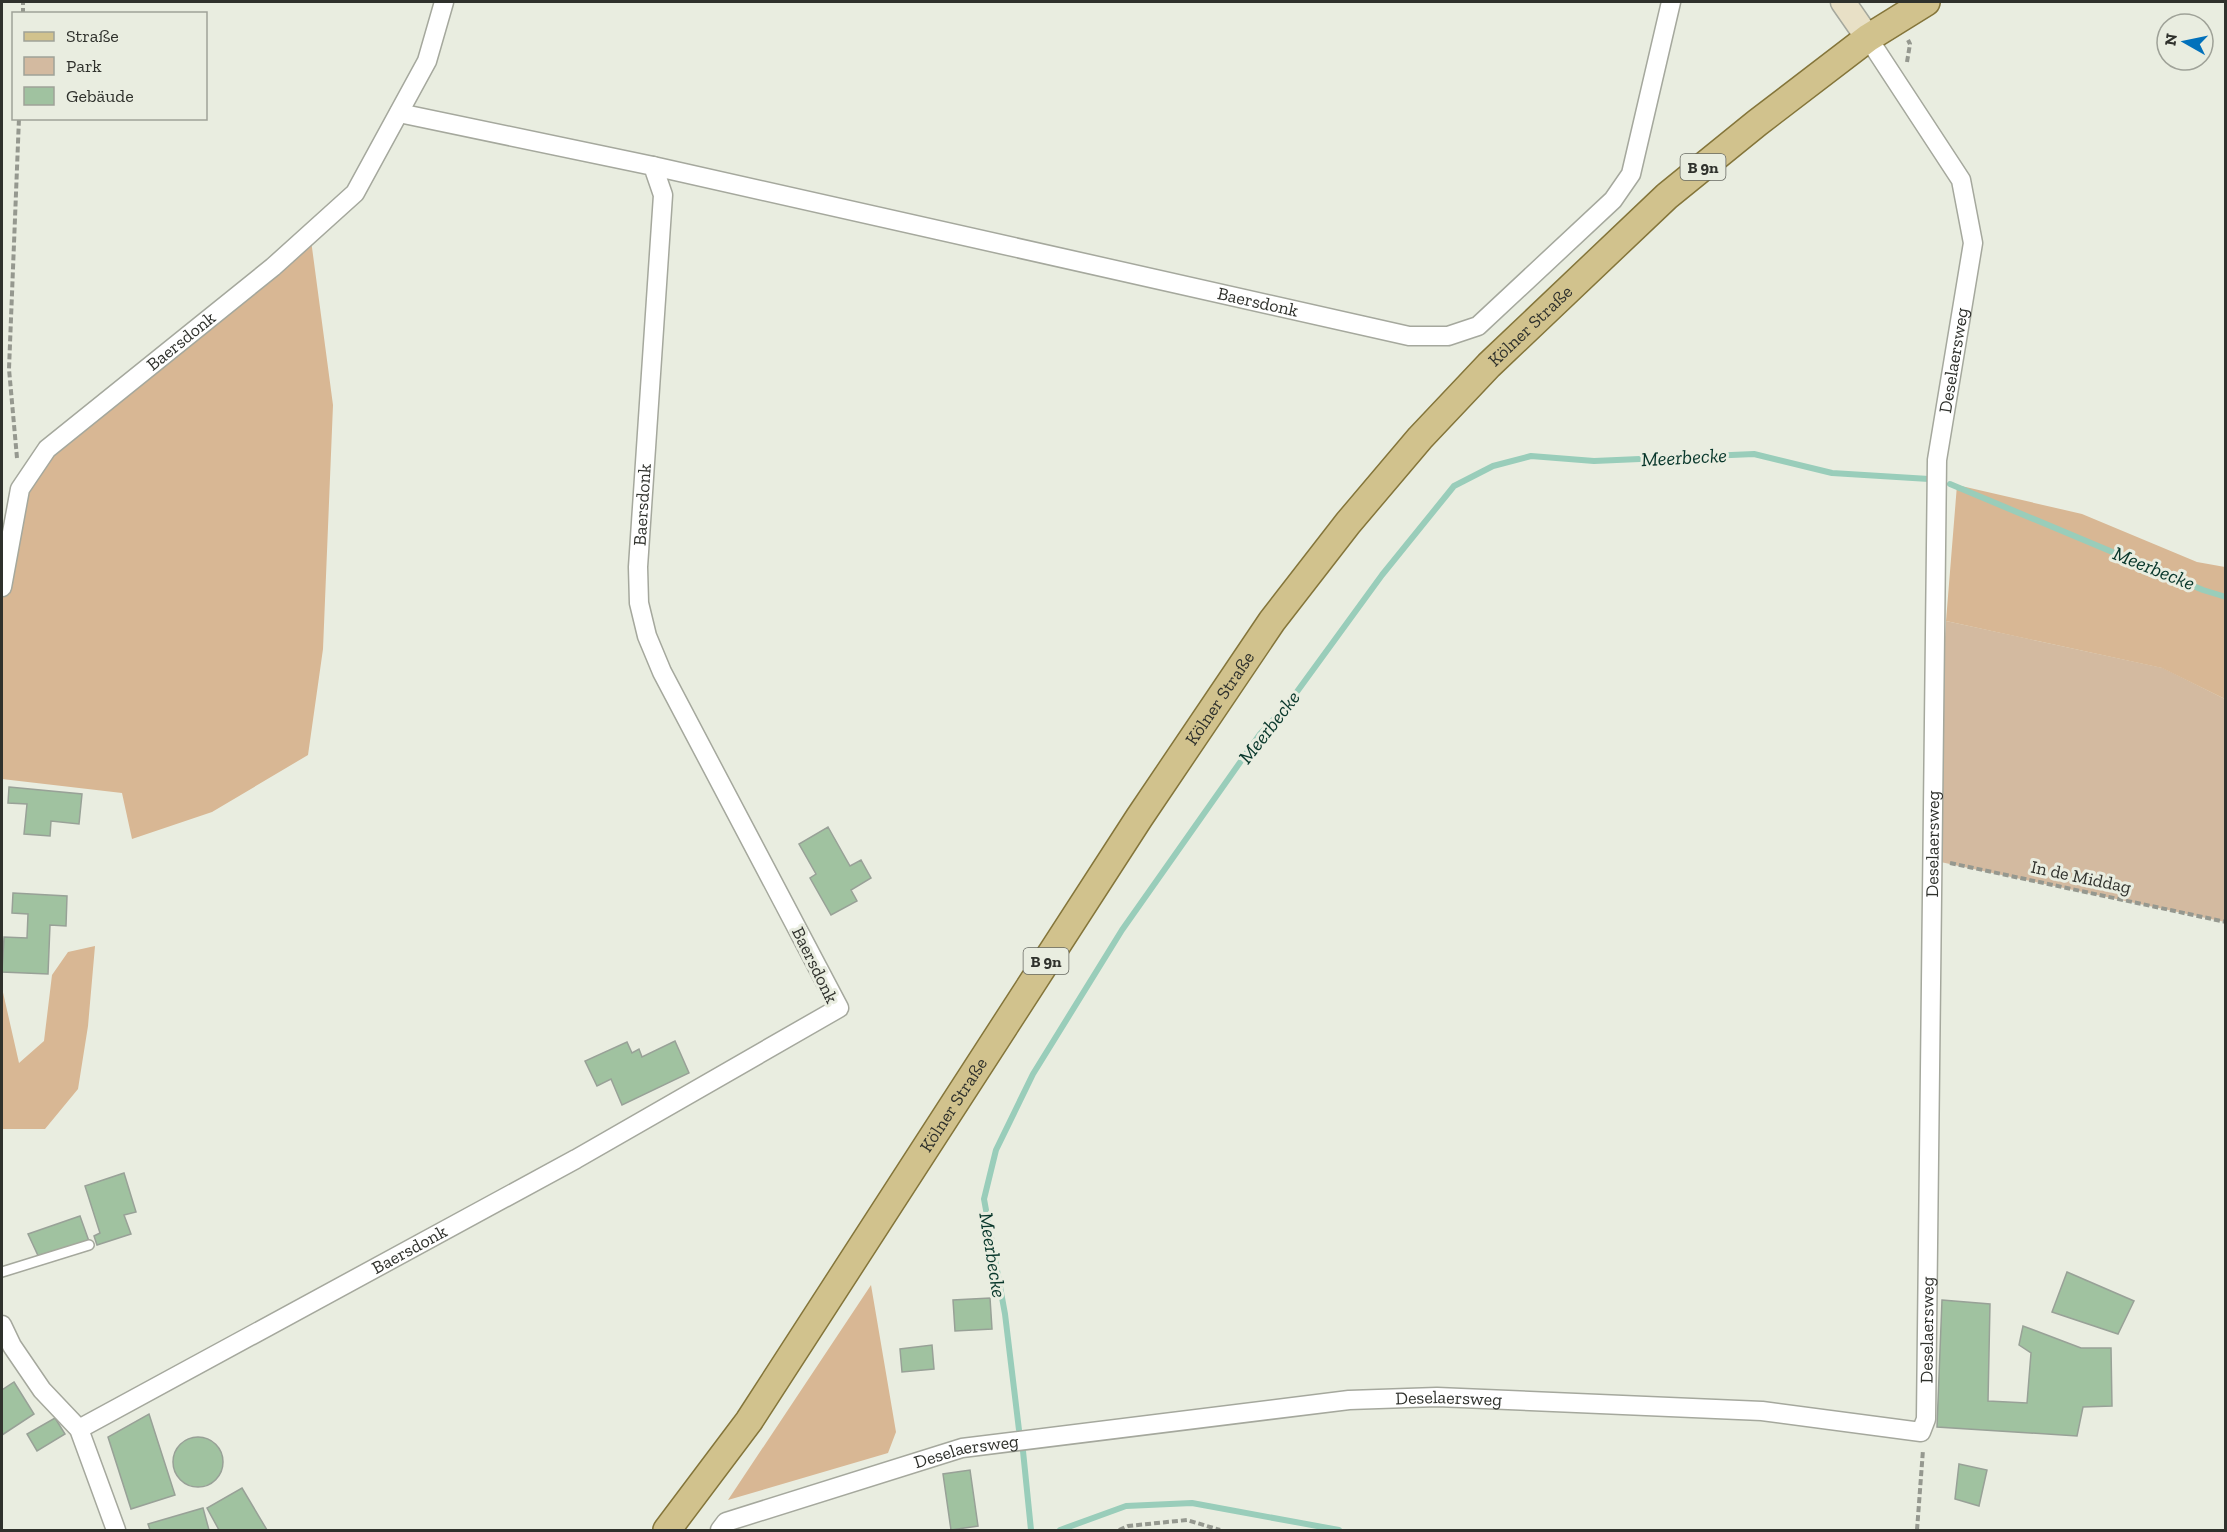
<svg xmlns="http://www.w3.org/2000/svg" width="2227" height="1532" font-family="'Zilla Slab',serif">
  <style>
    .green { fill: #d3baa0 }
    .forest { fill: #d8b794 }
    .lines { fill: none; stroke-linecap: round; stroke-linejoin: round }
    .stream { stroke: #99cdba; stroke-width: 6 }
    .building { fill: #a0c2a0; stroke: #98a197; stroke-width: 1.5 }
    .service-casing { stroke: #a5a89d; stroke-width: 12 }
    .minor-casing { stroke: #a5a89d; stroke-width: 21 }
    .secondary-casing { stroke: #a5a89d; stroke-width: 27 }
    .primary-casing { stroke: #84753a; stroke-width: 30 }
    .path { stroke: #95988f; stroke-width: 4; stroke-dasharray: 6 3; stroke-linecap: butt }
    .service { stroke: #fff; stroke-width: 9 }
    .minor { stroke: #fff; stroke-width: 18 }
    .secondary { stroke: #e8e0c6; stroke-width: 24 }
    .primary { stroke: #d1c28d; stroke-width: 27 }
    .labels { text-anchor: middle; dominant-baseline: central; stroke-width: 6; stroke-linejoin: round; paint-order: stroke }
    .shield { fill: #e9ede0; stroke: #676962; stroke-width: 1.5 }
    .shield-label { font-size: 16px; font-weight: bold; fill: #2f312c }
    .street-label { font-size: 18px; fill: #2f312c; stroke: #e9ede0 }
    .water-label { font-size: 20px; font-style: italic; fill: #07362a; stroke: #e9ede0 }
  </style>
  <rect width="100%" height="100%" fill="#e9ede0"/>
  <!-- green -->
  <path class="green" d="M1946,621L2163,668L2225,699V922L1931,860Z"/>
  <!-- forest -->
  <path class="forest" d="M311,240L333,405L323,649L308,755L212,812L132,839L122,793L2,779V594L24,488L47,450Z
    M1957,485L2082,514L2197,562L2225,567V699L2162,668L1946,621Z
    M95,946L88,1026L78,1089L45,1129H2V988L19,1063L44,1041L52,975L68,952Z
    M871,1285L896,1432L888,1453L728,1500Z"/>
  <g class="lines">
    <!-- stream -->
    <path class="stream" d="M1950,484L2203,590L2226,597
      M1019,1430L1005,1314L984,1199L996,1150L1033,1074L1122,930L1260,734L1288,704L1382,575L1454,486L1493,466L1531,456L1594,461L1754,454L1832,473L1929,479
      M1023,1451L1031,1530
      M1060,1530L1126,1506L1192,1503L1339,1530"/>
  </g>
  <!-- building -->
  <path class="building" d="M9,787L82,794L79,824L51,821L50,836L24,834L27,804L8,803Z
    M828,827L850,866L861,860L871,878L851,890L857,901L831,915L810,878L816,874L799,844Z
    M13,893L67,896L66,926L50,925L48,974L2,972L4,937L27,938L28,914L12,913Z
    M675,1041L689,1073L622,1105L611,1079L597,1086L585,1061L627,1042L632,1053L639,1049L642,1057Z
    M124,1173L136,1212L124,1215L131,1234L97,1245L94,1236L100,1233L85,1186Z
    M80,1216L90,1244L41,1262L28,1234Z
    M2067,1272L2134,1301L2118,1334L2052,1312Z
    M990,1298L992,1329L955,1331L953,1300Z
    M1942,1300L1990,1304L1988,1401L2027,1403L2031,1353L2019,1345L2023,1326L2081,1348H2111L2112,1406L2083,1407L2077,1436L1937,1427Z
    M932,1345L934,1369L902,1372L900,1349Z
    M14,1382L34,1414L2,1435V1390Z
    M149,1414L175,1495L131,1509L108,1437Z
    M55,1418L65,1434L37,1451L27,1434Z
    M173 1462a25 25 0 1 1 50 0a25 25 0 1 1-50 0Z
    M1959,1464L1987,1470L1979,1506L1955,1499Z
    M970,1470L978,1526L951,1530L943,1474Z
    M242,1488L267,1530H219L207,1508Z
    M203,1508L209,1530H150L148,1524Z"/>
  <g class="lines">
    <!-- service casing -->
    <g class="service-casing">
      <path id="service" d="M2,1272L89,1245"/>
    </g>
    <!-- minor casing -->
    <g class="minor-casing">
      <g id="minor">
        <path id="s1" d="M653,166L1409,336H1448L1478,326L1613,200L1631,174L1671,2"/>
        <path id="s2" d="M2,587L20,489L47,449L273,267L355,193L427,61L444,2"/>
        <path d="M2,1325L12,1346L42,1390L79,1429L116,1530"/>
        <path id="s3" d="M79,1429L576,1159L839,1008L662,672L647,636L639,603L638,567L663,195L653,166L399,113"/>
        <path id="s4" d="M720,1530L726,1522L962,1448L1349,1400L1437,1397L1762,1411L1921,1432L1926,1419L1937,460L1973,243L1961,180L1868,38"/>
      </g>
    </g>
    <!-- secondary casing -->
    <g class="secondary-casing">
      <path id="secondary" d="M1843,2L1868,38"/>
    </g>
    <!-- primary casing -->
    <g class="primary-casing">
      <g id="primary">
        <path id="s5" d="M667,1530L749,1421L1139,818L1272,621L1348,523L1420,438L1489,365L1667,196L1757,123L1868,38L1926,2"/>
      </g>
    </g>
    <!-- path -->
    <path class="path" d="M23,14V2
      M1907,62L1910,44L1908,40
      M17,458L9,369L19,118
      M1950,863L2226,922
      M1119,1530L1128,1526L1187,1520L1220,1530
      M1917,1530L1923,1450"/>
    <!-- service -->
    <use href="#service" class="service"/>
    <!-- minor -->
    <use href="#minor" class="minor"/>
    <!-- secondary -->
    <use href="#secondary" class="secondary"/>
    <!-- primary -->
    <use href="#primary" class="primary"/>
  </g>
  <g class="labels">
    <!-- shield labels -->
    <g class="shield">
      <rect x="1680.5" y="154" width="45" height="26" rx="4.5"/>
      <rect x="1023.5" y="948" width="45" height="26" rx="4.5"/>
    </g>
    <g class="shield-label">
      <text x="1703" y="167">B 9n</text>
      <text x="1046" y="961">B 9n</text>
    </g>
    <!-- street labels -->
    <g class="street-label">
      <text stroke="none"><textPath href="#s1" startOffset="620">Baersdonk</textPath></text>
      <text stroke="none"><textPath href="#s5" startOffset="1485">Kölner Straße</textPath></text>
      <text stroke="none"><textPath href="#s2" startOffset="320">Baersdonk</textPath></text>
      <text stroke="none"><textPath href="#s4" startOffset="2295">Deselaersweg</textPath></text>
      <text stroke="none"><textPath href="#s3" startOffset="1420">Baersdonk</textPath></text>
      <text stroke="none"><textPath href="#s5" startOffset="999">Kölner Straße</textPath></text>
      <text stroke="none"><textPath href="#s4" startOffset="1810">Deselaersweg</textPath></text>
      <text transform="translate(2081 877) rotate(12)">In de Middag</text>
      <text transform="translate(815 965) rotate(64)">Baersdonk</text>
      <text stroke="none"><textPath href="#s5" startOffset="513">Kölner Straße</textPath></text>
      <text stroke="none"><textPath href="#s3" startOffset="376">Baersdonk</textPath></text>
      <text stroke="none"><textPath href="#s4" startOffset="1324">Deselaersweg</textPath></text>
      <text stroke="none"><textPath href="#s4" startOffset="747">Deselaersweg</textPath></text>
      <text stroke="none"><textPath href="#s4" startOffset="261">Deselaersweg</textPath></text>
    </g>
    <!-- water labels -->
    <g class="water-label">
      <text transform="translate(1684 457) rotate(-3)">Meerbecke</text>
      <text transform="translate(2154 568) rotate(22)">Meerbecke</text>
      <text transform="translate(1269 727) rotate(-52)">Meerbecke</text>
      <text transform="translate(993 1255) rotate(81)">Meerbecke</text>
    </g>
  </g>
  <!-- border -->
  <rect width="2227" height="1532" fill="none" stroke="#2f312c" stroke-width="6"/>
  <!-- legend -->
  <rect x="12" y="12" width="195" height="108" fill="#e9ede0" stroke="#9fa298" stroke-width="1.5"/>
  <rect x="24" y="32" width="30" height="9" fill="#d1c28d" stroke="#9fa298" stroke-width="1.5"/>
  <text x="66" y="42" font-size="18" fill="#2f312c">Straße</text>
  <rect x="24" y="57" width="30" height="18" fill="#d3baa0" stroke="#9fa298" stroke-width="1.5"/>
  <text x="66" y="72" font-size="18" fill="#2f312c">Park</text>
  <rect x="24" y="87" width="30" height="18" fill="#a0c2a0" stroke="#9fa298" stroke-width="1.5"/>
  <text x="66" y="102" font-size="18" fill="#2f312c">Gebäude</text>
  <!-- north arrow -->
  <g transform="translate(2185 42) rotate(279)"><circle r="28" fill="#e9ede0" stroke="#9fa298" stroke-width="1.5"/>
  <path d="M0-4.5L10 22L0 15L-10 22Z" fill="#0271bb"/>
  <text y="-9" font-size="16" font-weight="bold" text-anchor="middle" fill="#2f312c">N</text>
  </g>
</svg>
